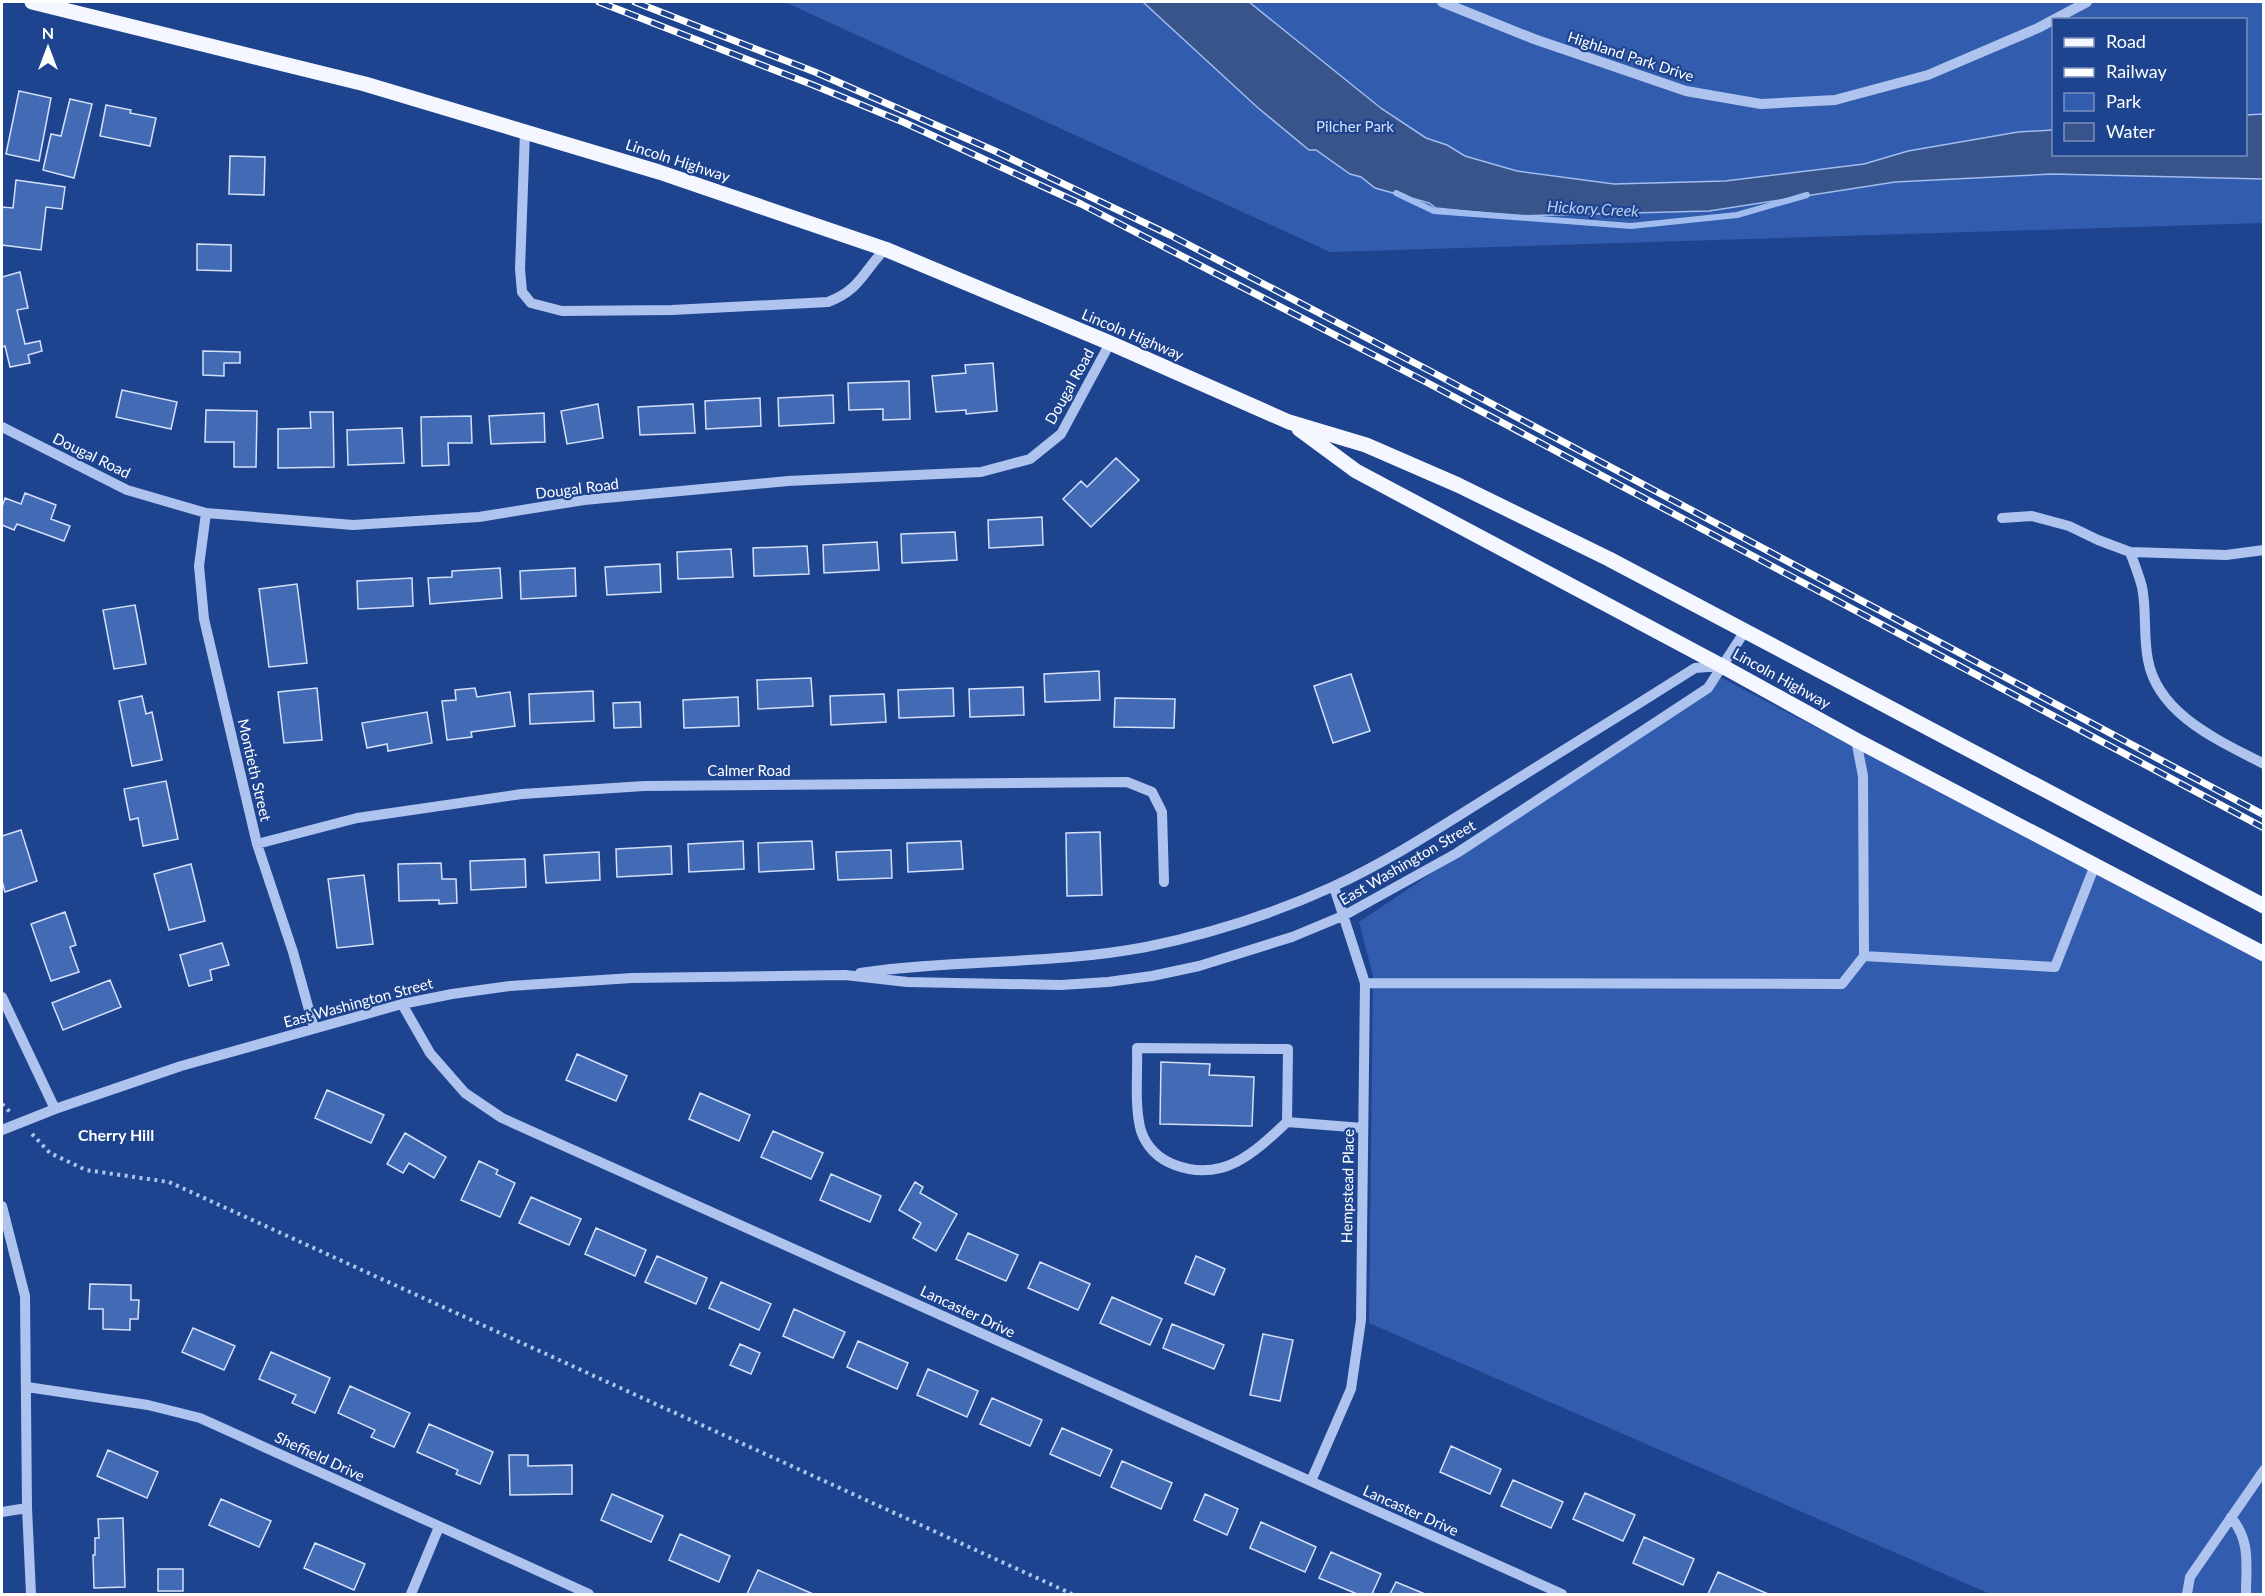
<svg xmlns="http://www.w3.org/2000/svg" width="2265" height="1596" font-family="Lato,sans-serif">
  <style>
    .green { fill: #325cad; fill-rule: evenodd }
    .water { fill: #39548b; stroke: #a1bdef; stroke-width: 1.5 }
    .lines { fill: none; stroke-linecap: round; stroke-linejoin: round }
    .stream { stroke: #a1bdef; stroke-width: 6 }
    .building { fill: #436ab5; stroke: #d3e0f9; stroke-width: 1.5 }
    .path { stroke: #aec3ed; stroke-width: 4; stroke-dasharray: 3 4.5; stroke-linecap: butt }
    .minor { stroke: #aec3ed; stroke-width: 10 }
    .major { stroke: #f4f7ff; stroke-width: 15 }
    .rail-casing { stroke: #fff; stroke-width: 7 }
    .rail { stroke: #1e4490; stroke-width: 4.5; stroke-dasharray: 14; stroke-linecap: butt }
    .labels { text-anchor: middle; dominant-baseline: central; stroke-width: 4.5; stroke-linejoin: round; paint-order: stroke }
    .street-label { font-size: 15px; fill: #fff; stroke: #1e4490 }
    .park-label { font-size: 15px; fill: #d3e0f9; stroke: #1e4490 }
    .water-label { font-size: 16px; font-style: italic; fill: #bacef4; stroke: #1e4490 }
    .neighbourhood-label { font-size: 16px; font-weight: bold; fill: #fff; stroke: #1e4490 }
  </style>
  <rect width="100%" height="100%" fill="#1e4490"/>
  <!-- green -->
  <path class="green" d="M785,2H2263V223L1330,252ZM2054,20H2246V154H2054Z
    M1722,678L2263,962V1594H1990L1369,1323L1373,976L1359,922Z"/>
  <!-- water -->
  <path class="water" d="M1143,2H1249L1382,109L1426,138L1447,145L1465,156L1517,171L1614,184L1725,181L1864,164L1908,151L2018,132L2053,130L2054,154H2246V115L2263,114V179L2053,174L1895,182L1709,211L1514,216L1436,208L1429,203L1375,188L1361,177L1350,174L1316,150H1309L1257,107Z"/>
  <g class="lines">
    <!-- stream -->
    <path class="stream" d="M1396,193L1434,211L1631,226L1737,215L1807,195"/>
  </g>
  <!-- building -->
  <path class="building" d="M19,91L51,98L39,161L6,154Z
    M70,99L92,104L74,178L43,170L51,134L61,136Z
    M106,105L131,110L130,113L156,118L150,146L100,136Z
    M230,156L265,157L264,195L229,194Z
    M16,180L65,187L62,209L46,207L41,250L2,245V207L13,208Z
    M197,244L231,245V271L197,270Z
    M20,272L28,308L17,310L25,344L40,341L42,351L28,355L30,363L10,367L5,346L2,347V277Z
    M203,351L240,352V363H224V376L203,375Z
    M993,363L997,411L966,414V410L936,412L932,376L966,373L965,365Z
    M909,381L910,419L883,420V409L849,410L848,383Z
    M122,390L177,402L171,429L116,417Z
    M833,395L834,423L779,426L778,398Z
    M760,398L761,426L706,429L705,401Z
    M598,404L603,438L567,444L561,411Z
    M693,404L695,433L640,435L638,407Z
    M206,410L257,411L256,467H234V442H205Z
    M310,412H333L334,467L278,468V429L311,428Z
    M544,413L545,442L491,444L489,416Z
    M471,416L472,443H448L449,465L422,466L421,417Z
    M402,428L404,463L348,465L347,430Z
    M1116,458L1139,480L1091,527L1063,499L1081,481L1087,487Z
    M25,493L56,505L51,519L70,526L64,541L17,524L14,530L2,525V507L5,498L21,504Z
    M1042,517L1043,545L989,548L988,520Z
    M955,532L957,560L902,563L901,534Z
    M877,542L879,570L824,573L823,545Z
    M807,546L809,574L754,576L753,548Z
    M731,549L733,577L678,579L677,552Z
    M660,564L661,592L607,595L605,567Z
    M500,568L502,598L430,604L428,578L452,577V571Z
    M575,568L576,596L521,599L520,571Z
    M412,578L413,606L358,609L357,581Z
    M297,584L307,663L269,667L259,589Z
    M135,605L146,664L114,669L103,610Z
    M1099,671L1100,700L1045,702L1044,674Z
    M1351,674L1370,731L1333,743L1314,686Z
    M811,678L813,706L758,709L757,680Z
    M1023,687L1024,715L970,717L969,689Z
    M317,688L322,740L284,743L278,692Z
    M475,688L477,697L510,692L515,726L471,732L472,737L447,740L442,701L456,700L455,690Z
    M953,688L954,716L899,718L898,690Z
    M593,691L594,721L530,724L529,694Z
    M884,694L886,722L831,725L830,696Z
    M142,696L146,714L152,712L162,760L132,766L119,701Z
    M738,697L739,726L684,728L683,700Z
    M1115,698L1175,699L1174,728L1114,727Z
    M640,702L641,727L614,728L613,703Z
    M427,712L432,743L388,751L387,744L367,748L362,723Z
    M166,781L178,839L143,846L138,818L130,820L124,789Z
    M21,830L37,881L5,892L2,881V836Z
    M1100,832L1102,895L1067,896L1066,833Z
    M743,841L744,869L689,872L688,844Z
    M812,841L814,869L759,872L758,843Z
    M961,841L963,869L908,872L907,843Z
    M671,846L672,874L617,877L616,849Z
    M891,850L892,878L838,880L836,852Z
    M599,852L600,880L546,883L544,855Z
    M525,859L526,887L471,890L470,861Z
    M441,863L442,879H456L457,903L439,904V900L399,901L398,864Z
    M191,864L205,921L169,930L154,874Z
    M364,875L373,944L337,948L328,879Z
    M65,912L76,945L70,947L79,972L51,981L31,924Z
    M222,943L229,965L210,970L212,980L189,986L180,955Z
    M110,980L121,1007L63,1030L52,1003Z
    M577,1054L627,1076L616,1101L566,1080Z
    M1161,1062L1210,1064L1209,1075L1254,1077L1252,1126L1160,1124Z
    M327,1090L384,1115L371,1143L315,1118Z
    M700,1093L750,1115L739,1141L689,1119Z
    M773,1131L823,1153L811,1179L761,1157Z
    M405,1133L446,1157L434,1178L409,1163L403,1173L387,1164Z
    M479,1161L498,1170L496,1174L515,1183L500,1217L461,1200Z
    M831,1174L881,1196L870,1222L820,1200Z
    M915,1182L923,1187L920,1193L957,1214L936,1251L913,1238L921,1223L899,1210Z
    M531,1197L581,1219L569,1245L519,1223Z
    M596,1228L646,1250L635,1276L585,1254Z
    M968,1233L1018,1255L1006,1281L956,1259Z
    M657,1256L707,1278L696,1304L645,1282Z
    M1196,1256L1225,1269L1214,1295L1185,1283Z
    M1040,1262L1090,1284L1078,1310L1028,1288Z
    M721,1282L771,1304L759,1330L709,1308Z
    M90,1284L131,1285V1300H139L138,1319H130V1330L103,1329V1309H89Z
    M1112,1297L1162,1319L1150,1345L1100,1323Z
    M794,1309L845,1332L833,1358L783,1336Z
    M1172,1324L1224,1345L1214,1369L1163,1348Z
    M193,1328L235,1346L224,1370L182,1352Z
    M1263,1334L1293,1340L1280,1401L1250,1395Z
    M858,1341L908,1363L897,1389L847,1367Z
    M740,1344L760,1353L751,1374L730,1365Z
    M271,1352L330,1378L315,1413L292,1403L296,1395L259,1379Z
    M928,1369L978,1391L967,1417L917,1395Z
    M350,1386L410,1413L394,1447L371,1437L375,1430L338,1413Z
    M992,1398L1042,1420L1030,1446L980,1424Z
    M429,1424L493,1452L480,1484L456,1474L458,1470L417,1452Z
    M1062,1428L1112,1450L1100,1476L1050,1454Z
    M1451,1446L1501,1469L1490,1494L1440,1472Z
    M108,1450L158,1472L147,1498L97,1476Z
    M509,1455H528V1466L572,1465V1494L510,1495Z
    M1122,1461L1172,1483L1161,1509L1111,1487Z
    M1513,1480L1563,1502L1551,1528L1501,1506Z
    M1585,1493L1635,1515L1623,1541L1573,1519Z
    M612,1494L663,1516L651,1542L601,1520Z
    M1205,1494L1238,1509L1227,1535L1194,1520Z
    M221,1499L271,1521L259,1547L209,1525Z
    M123,1518L125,1587L94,1588L93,1555H95V1538H99L98,1519Z
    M1261,1522L1316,1547L1305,1572L1250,1548Z
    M680,1534L730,1556L719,1582L669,1560Z
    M1644,1537L1694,1559L1683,1585L1633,1563Z
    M315,1543L365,1564L354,1590L304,1568Z
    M1331,1552L1381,1574L1372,1594H1357L1319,1578Z
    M158,1569H183V1591H158Z
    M758,1570L813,1594H747Z
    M1718,1572L1768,1594H1708Z
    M1396,1582L1425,1594H1390Z"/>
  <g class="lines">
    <!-- path -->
    <path class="path" d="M2,1104L10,1112
      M32,1134L50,1153L86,1170L169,1182L1072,1594"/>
    <!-- minor -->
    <path class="minor" d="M1442,2L1534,39L1686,91L1761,104L1835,100L1928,75L2038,28L2087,2
      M525,132L520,269L522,292L531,303L562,311L672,310L828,302C860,290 863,272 885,249
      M2,427L127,490L206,513L353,525L479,517L584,500L788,481L981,472L1030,459L1061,434L1110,343
      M206,513L199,566L204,619L257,844L293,952L314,1028
      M2002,518L2032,516L2069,526L2098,540L2130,552L2226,555L2264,550
      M2130,552C2134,563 2139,575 2142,587C2147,611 2143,636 2148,660C2158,715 2220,741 2264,764
      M257,844L357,818L522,794L644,786L1127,782L1152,792L1162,812L1164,882
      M1864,956L2055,967L2095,865
      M860,973C955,959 1051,965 1146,947C1209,934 1273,914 1332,887C1387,862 1439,828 1490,796C1559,753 1627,711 1695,668L1720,666
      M1365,983L1842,984L1864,956L1863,776L1856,740
      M2,997L55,1109
      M402,1004L430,1053L465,1093L502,1118L1562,1594
      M1287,1122C1254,1153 1223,1183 1175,1165C1159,1159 1147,1148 1141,1131C1134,1105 1138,1075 1137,1048L1288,1049L1287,1122L1363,1128
      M2,1130L55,1109L181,1066L402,1004L452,994L510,986L632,978L845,975L907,982L1061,985L1108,982L1152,976L1199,966L1292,937L1345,915L1457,853L1708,688L1745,631
      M2,1206L25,1296L27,1508L31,1594
      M27,1387L148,1405L200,1418L589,1594
      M1311,1481L1351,1389L1361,1320L1365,983L1334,887
      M2,1512L27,1508
      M2231,1517C2251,1542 2246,1564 2246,1594
      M411,1594L439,1527
      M2187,1594L2190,1577L2264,1470"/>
    <!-- major -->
    <path class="major" d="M32,2L365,84L659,172L885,249L1110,343L1289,422L1366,445L1458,485L1609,559L2264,906
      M1299,429L1356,471L1722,666L1856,740L2264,954"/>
    <!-- rail casing -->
    <g class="rail-casing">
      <path id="rail" d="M599,2L813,85L903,122L1081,204L1426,382L2264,828
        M635,2L815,72L995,151L1170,235L1432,372L2264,815"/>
    </g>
    <!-- rail -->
    <use href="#rail" class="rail"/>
  </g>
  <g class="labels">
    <!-- street labels -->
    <g class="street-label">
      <text transform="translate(1631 56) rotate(18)">Highland Park Drive</text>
      <text transform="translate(678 160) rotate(18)">Lincoln Highway</text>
      <text transform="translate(1133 334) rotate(23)">Lincoln Highway</text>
      <text transform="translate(1069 386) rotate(-61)">Dougal Road</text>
      <text transform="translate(92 455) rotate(26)">Dougal Road</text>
      <text transform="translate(577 488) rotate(-7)">Dougal Road</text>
      <text transform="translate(1782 678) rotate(29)">Lincoln Highway</text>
      <text transform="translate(255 770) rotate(77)">Montieth Street</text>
      <text x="749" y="770">Calmer Road</text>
      <text transform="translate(1407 862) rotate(-30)">East Washington Street</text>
      <text transform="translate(358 1002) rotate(-15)">East Washington Street</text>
      <text transform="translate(1347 1186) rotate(-89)">Hempstead Place</text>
      <text transform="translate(968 1311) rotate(25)">Lancaster Drive</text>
      <text transform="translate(320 1456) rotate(25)">Sheffield Drive</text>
      <text transform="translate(1411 1510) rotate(24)">Lancaster Drive</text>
    </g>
    <!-- park labels -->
    <g class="park-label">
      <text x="1355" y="126">Pilcher Park</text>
    </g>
    <!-- water labels -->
    <g class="water-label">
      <text transform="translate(1593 208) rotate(3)">Hickory Creek</text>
    </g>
    <!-- neighbourhood labels -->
    <g class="neighbourhood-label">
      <text x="116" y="1134">Cherry Hill</text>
    </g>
  </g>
  <!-- border -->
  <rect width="2265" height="1596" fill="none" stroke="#ffffff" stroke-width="6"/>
  <!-- legend -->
  <rect x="2052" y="18" width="195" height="138" fill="#1e4490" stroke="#788fbc" stroke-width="1.5"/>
  <rect x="2064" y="38" width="30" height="9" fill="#f4f7ff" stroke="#788fbc" stroke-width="1.5"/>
  <text x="2106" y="48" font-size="18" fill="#ffffff">Road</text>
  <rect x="2064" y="68" width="30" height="9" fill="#ffffff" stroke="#788fbc" stroke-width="1.5"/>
  <text x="2106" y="78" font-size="18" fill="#ffffff">Railway</text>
  <rect x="2064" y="93" width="30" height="18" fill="#325cad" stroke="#788fbc" stroke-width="1.5"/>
  <text x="2106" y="108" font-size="18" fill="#ffffff">Park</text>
  <rect x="2064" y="123" width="30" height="18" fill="#39548b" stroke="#788fbc" stroke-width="1.5"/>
  <text x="2106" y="138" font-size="18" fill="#ffffff">Water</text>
  <!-- north arrow -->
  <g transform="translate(48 48)" stroke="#1e4490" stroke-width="4.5" paint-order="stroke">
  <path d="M0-4.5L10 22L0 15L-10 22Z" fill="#ffffff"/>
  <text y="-9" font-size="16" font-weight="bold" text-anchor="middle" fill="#ffffff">N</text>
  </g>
</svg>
